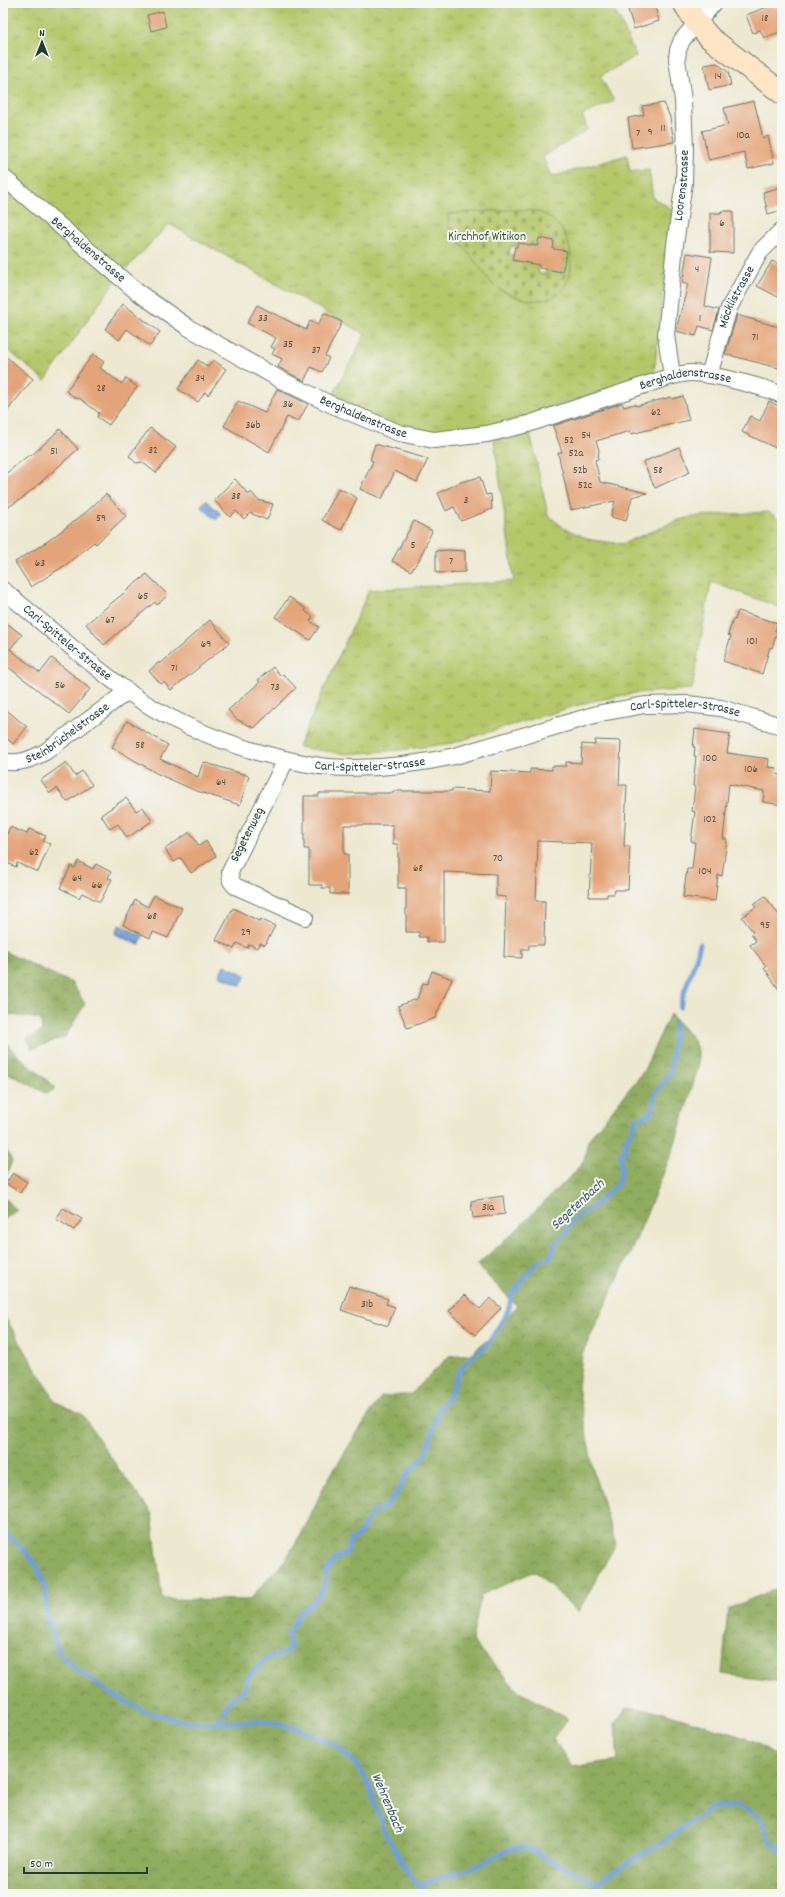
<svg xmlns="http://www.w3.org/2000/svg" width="785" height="1897" font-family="Dekko,sans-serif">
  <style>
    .grass { fill: url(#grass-tufts); stroke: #6a824f; fill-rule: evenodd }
    .forest { fill: url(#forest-crowns); stroke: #587449 }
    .cemetery { fill: url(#cemetery-stones); stroke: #6a824f; fill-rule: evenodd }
    .water { fill: url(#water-ripples); stroke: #486e86 }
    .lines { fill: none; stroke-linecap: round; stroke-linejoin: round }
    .stream { stroke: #709fd9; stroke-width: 5 }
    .building { fill: #e4a479 }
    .street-casing { stroke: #67796b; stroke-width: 18 }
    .secondary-casing { stroke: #67796b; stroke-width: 24 }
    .street { stroke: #fff; stroke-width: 16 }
    .secondary { stroke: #fde5c5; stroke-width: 22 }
    .labels { text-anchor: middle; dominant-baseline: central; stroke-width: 4; stroke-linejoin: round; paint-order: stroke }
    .number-label { font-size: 11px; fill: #505745 }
    .street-label { font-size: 13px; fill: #1f3d34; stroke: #f6f6f2 }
    .park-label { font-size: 13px; fill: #3d593f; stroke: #f6f6f2 }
    .water-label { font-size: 14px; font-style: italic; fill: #375a66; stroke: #f6f6f2 }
  </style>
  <defs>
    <pattern id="grass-tufts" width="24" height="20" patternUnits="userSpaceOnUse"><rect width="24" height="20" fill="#b6c76a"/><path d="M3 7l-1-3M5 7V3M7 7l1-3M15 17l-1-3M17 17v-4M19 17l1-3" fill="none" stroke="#93a358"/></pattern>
    <pattern id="forest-crowns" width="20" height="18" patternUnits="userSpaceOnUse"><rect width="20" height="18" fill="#90ac5e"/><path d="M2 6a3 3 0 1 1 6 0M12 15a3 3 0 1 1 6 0" fill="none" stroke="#758d4e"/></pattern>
    <pattern id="cemetery-stones" width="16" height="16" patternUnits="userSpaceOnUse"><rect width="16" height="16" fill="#b6c76a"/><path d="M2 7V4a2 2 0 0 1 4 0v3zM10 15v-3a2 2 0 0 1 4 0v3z" fill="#93a358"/></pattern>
    <pattern id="water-ripples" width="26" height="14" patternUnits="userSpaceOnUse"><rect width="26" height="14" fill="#709fd9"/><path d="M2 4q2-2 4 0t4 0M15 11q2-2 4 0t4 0" fill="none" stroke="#5b83b1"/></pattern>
  </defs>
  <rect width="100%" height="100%" fill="#f6f6f2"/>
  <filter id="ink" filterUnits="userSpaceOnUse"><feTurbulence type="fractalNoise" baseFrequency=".025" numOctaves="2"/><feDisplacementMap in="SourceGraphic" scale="8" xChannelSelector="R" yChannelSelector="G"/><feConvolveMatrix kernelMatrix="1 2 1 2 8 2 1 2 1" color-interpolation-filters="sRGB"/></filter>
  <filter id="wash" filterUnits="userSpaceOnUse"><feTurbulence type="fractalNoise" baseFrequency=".012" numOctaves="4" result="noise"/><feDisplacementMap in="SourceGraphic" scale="16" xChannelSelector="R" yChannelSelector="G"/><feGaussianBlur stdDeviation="0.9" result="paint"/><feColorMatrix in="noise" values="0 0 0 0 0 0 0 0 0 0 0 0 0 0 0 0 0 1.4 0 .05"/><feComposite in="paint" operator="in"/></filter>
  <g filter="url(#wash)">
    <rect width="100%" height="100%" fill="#ede8d0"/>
    <!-- grass -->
    <path class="grass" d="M3,3H609L620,20L636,56L600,76L614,101L582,115L588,129L543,157L551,177L627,155L630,172L649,170L653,198L672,209L654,374L510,421L470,431L442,433L410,430L331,399L365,334L169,224L115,281L45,381L3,346ZM489,211H537L571,259L559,293C555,295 549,298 545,299C528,303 507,295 493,285L449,214Z
      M529,428L548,515L565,529L591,540L622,544L679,520L699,516L769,512L782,522V608L711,582L692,689L636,693L592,701L452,743L400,750L347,754L298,747L369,590L514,581L494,439Z"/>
    <!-- forest -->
    <path class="forest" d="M3,951L72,983L85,1004L65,1037L32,1049L27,1039L42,1031L41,1019L3,1014Z
      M670,1014L690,1035L698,1050V1068L673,1150L635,1242L582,1354L578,1388L594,1474L616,1544L578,1612L535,1571L481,1595L472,1640L517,1690L568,1719L553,1738L572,1767L618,1760L615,1724L626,1708L664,1712L752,1740L782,1759V1894H3V1314L56,1402L82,1414L118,1468L152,1514L162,1599L249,1600L285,1560L305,1527L325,1484L362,1425L381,1397L411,1394L449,1356L470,1354L491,1337L517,1306L477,1265L514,1232L575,1172L584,1160L588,1140L643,1072Z
      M3,1033L11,1049L56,1088L47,1094L6,1072L3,1129Z
      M3,1142L12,1161L3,1183Z
      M3,1196L17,1210L3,1220Z
      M782,1586V1682L722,1674L728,1609Z"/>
    <!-- cemetery -->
    <path class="cemetery" d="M489,211C500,211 528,208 538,212C546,214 557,222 562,230C573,246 576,279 559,293C542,308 509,297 493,285L448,226L449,214ZM539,238L554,241L553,249L566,251L562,272L546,269L545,274L538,273L539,265L513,260V255L509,254L511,246L517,247L519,243L537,246Z"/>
    <!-- water -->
    <path class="water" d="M206,500L221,514L216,520L200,506Z
      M119,925L143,936L139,945L115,934Z
      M224,965L246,975L241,986L219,975Z"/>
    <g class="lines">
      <!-- stream -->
      <path class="stream" d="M680,1007C685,985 695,966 700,944
        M3,1531L25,1551L38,1568L46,1590L45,1610L58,1651L75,1668L113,1695L146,1712L185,1721L215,1723L265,1721L302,1730L333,1743L358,1766L371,1790L384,1831L414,1882L422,1884L474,1868L509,1849L526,1847L595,1883L662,1842L712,1807L738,1805L760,1817L768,1840L782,1853
        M215,1723L225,1710L230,1699L245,1690L248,1677L267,1658L287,1653L290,1643L288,1634L300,1612L311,1604L324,1589L326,1572L334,1560L347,1552L351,1540L358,1536L373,1512L386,1507L400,1488L407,1475L425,1455L440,1407L450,1396L459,1371L472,1357L488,1344L508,1311L512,1294L537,1262L551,1257L555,1243L567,1231L571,1223L583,1212L590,1209L618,1184L622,1168L620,1154L626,1149L625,1140L633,1130L635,1120L652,1113L655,1093L670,1075L675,1024
        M419,1894L422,1884"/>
    </g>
    <g id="blocks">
      <!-- building -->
      <path class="building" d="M626,3H654L659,21L634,29Z
        M782,4V31L764,38L760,30L753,33L746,15L772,5L773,7Z
        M163,11L166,27L151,31L147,15Z
        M717,63L728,72L731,85L709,90L704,65Z
        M754,101L763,138L768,136L774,163L748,169L744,152L709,160L702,131L728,125L724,108Z
        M664,103L670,117L674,142L632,148L628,118L644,115L642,106Z
        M782,187V210L768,214L763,192Z
        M721,211H733V253L710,252V213H721Z
        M539,238L554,241L553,249L567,251L562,272L539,268V265L512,260L515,247H517L518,243L537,246Z
        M687,253L712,257L705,306L719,310L713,330L699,326L696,336L676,331L688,284L682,283Z
        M772,261L782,266V299L757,286Z
        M123,304L160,332L150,346L127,329L119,340L105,329Z
        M257,305L306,330L310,321L318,325L324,313L342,322L325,356L329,358L322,372L311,367L304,381L278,367L282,359L272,354L275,349L271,347L276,338L247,323Z
        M737,315L782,328V369L725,354Z
        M3,354L33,379L3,416Z
        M93,354L104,362L100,368L122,384L126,378L137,387L109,425L97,417L99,413L79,398L77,399L66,391Z
        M198,360L208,367L213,360L226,369L208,395L205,392L198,402L178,389Z
        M277,389L308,404L298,422L287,417L269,452L224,426L238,401L265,413Z
        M683,396L689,420L631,434L630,431L596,441L599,450L598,459L595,460L600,482L647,493L632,497L626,521L611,517L615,501L571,510L558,453L562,452L553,426L622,403L624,407L635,404L636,406L671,397L672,399Z
        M769,401L782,408V451L742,432L750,416L760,421Z
        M150,428L176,447L156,473L142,462L136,463L129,456Z
        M60,429L78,449L23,498L3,510V476L30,454L31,456Z
        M375,444L428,459L417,482L395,471L382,499L360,489L373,461L370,460Z
        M679,447L690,472L655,488L643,462Z
        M480,477L486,495L491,494L492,509L461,521L454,507L446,511L438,493L461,482Z
        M235,479L249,495L251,492L258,500L273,504L267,520L250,513L244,519L236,511L230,517L214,500Z
        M339,488L357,498L341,530L322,520Z
        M106,494L126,516L96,544L94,542L64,566L31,587L15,562L48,541L85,513Z
        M414,521L432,531L419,560L411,571L392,561Z
        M448,550L465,551V572L436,573V551Z
        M147,574L168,595L157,605L155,602L104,645L86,624Z
        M289,597L306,609L305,611L313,617L310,621L319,627L310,640L275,617Z
        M738,611L777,623L775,631L777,632L772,648L770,647L762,674L723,661L731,636L728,635L733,619L735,620Z
        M3,620L22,635L10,649L40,673L52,658L90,689L69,714L3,663Z
        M210,620L229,643L171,690L164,682L161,684L149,671L159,662L160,664Z
        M273,667L281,676L283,674L296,688L254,728L236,719L228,710L260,682L258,680Z
        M3,707L27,727L13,744L3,735Z
        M127,721L168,745L160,759L198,777L203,762L249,776L240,805L194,790L156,773L112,747Z
        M695,729L730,734L727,753L769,759L768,767L777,768L776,774L782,775V805L763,802L764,791L729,784L723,839H727L722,876L718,875L715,901L683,897L687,869H692L695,842L691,841L695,812L692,811L695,787L693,786L696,756H694L695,747H693Z
        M595,740L621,741L619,785H627L624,846H630L628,890H615L614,894H607V897H589L592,843L538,841L536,901H545L544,945H529V949H522V958L504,957L506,897L496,896V874L444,872V942H427V937H419V932H406V888H398V844H393V825H344V854H348V894H330V888H322V885H309V849H304V796H319V793H393V791H452V789L490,791L491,771L530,773V769L552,770V766H566V762L581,763L582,744L595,745Z
        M66,762L75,776L82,771L92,785L67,802L57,788L50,793L41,780Z
        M126,798L136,811L143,807L152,821L127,838L118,824L110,829L101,815Z
        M10,827L27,834L29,829L46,836L43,841L50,844L38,872L17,863L16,867L3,861V833L7,834Z
        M190,832L199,846L206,841L216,856L191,873L181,858L174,862L165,849Z
        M78,861L93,869L96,864L111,872L108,878L112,879L100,902L82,893L79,898L60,888L71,866L75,868Z
        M154,895L182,908L168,938L153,932L150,938L123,925L135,900L148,907Z
        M765,896L782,919V994L764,968L766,966L750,945L756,941L751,934L753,932L742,917L756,907L754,904Z
        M233,908L259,921L260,919L275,926L265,945L260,943L257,948L249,944L247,948L237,943L234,949L216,940Z
        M432,971L452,979L435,1018L407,1028L398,1006L417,999L423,983L427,984Z
        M13,1173L27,1182L20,1193L6,1183Z
        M503,1196L505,1214L473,1218L471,1201Z
        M63,1208L82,1219L74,1230L56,1219Z
        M349,1286L388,1299L386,1304L395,1307L388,1326L341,1310Z
        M465,1295L480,1309L490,1298L501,1308L475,1335L449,1311Z"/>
    </g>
  </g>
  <g filter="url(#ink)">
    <use href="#blocks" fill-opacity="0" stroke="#67796b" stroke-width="1"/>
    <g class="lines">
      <!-- street casing -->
      <g class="street-casing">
        <g id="street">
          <path id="s1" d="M3,177L136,291L189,328L281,380L330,404L399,433L434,440L487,434L528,424L672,376C678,375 685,373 691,373C710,373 764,387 782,395"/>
          <path id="s2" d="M709,375L729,308L760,252L782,230"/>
          <path id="s3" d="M672,376L666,335L675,245L684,182L685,149L683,101L677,59L678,50L682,40L714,3"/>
          <path id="s4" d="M3,590C44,623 84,660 127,691C168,721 213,739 261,753C284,759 305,765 329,767C371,770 414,765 455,756L601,713L645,705L687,704L721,708L778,725"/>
          <path d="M286,760L230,872L231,881L235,886L305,917"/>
          <path id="s5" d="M3,761C18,765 32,759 45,752L128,691"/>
        </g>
      </g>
      <!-- secondary casing -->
      <g class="secondary-casing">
        <path id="secondary" d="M684,3L696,22L710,38L782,93"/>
      </g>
      <!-- street -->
      <use href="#street" class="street"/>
      <!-- secondary -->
      <use href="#secondary" class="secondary"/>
    </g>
  </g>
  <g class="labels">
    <!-- number labels -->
    <g class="number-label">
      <text x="765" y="19">18</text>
      <text x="718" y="77">14</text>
      <text x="663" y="129">11</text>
      <text x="650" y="133">9</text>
      <text x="638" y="134">7</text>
      <text x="743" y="136">10a</text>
      <text x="722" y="224">6</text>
      <text x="697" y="270">4</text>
      <text x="263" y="319">33</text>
      <text x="700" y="319">1</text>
      <text x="755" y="338">71</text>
      <text x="288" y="345">35</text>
      <text x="316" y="351">37</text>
      <text x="200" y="379">34</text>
      <text x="101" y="389">28</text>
      <text x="288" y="405">36</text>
      <text x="656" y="413">62</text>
      <text x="253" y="426">36b</text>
      <text x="586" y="436">54</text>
      <text x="569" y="441">52</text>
      <text x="153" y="451">32</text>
      <text x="54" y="452">51</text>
      <text x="576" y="454">52a</text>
      <text x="580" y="471">52b</text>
      <text x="658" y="471">58</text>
      <text x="585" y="486">52c</text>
      <text x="236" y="497">38</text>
      <text x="466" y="501">3</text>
      <text x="101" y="519">59</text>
      <text x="413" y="546">5</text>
      <text x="451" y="562">7</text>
      <text x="40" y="564">63</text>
      <text x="143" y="597">65</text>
      <text x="110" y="621">67</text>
      <text x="752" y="642">101</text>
      <text x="206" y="645">69</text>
      <text x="174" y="669">71</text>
      <text x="60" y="686">56</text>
      <text x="275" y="688">73</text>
      <text x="140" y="746">58</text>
      <text x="710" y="759">100</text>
      <text x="751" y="770">106</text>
      <text x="221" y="783">64</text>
      <text x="710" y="820">102</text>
      <text x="34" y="853">62</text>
      <text x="498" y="859">70</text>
      <text x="418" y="869">68</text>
      <text x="705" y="872">104</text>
      <text x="77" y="879">64</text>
      <text x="97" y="886">66</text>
      <text x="152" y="917">68</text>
      <text x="765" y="926">95</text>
      <text x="246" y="933">29</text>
      <text x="488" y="1208">31a</text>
      <text x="367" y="1305">31b</text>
    </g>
    <!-- street labels -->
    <g class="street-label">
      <text stroke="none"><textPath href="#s3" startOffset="192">Loorenstrasse</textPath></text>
      <text stroke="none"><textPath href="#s1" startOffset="112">Berghaldenstrasse</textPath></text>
      <text stroke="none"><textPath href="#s2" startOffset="83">Möcklistrasse</textPath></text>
      <text stroke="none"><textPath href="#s1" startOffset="771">Berghaldenstrasse</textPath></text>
      <text stroke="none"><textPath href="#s1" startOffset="436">Berghaldenstrasse</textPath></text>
      <text stroke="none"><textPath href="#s4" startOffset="83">Carl-Spitteler-Strasse</textPath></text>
      <text stroke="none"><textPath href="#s4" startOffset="742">Carl-Spitteler-Strasse</textPath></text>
      <text stroke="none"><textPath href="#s5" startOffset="73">Steinbrüchelstrasse</textPath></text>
      <text stroke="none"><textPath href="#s4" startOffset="419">Carl-Spitteler-Strasse</textPath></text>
      <text transform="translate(248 835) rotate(-63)">Segetenweg</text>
    </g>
    <!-- park labels -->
    <g class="park-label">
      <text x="487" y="237">Kirchhof Witikon</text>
    </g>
    <!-- water labels -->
    <g class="water-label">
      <text transform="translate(578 1205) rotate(-43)">Segetenbach</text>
      <text transform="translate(387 1803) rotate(67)">Wehrenbach</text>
    </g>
  </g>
  <!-- margin -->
  <rect width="785" height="1897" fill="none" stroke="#f6f6f2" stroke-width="16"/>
  <!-- north arrow -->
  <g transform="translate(42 42)" stroke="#f6f6f2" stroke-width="3" paint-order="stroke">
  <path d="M0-3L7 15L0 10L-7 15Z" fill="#1f3d34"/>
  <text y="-6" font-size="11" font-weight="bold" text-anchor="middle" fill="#1f3d34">N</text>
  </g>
  <!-- scale -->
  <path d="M24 1867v6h123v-6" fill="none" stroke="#1f3d34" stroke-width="2"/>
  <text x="30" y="1867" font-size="12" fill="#1f3d34" stroke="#f6f6f2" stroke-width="3" paint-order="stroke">50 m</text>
</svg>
